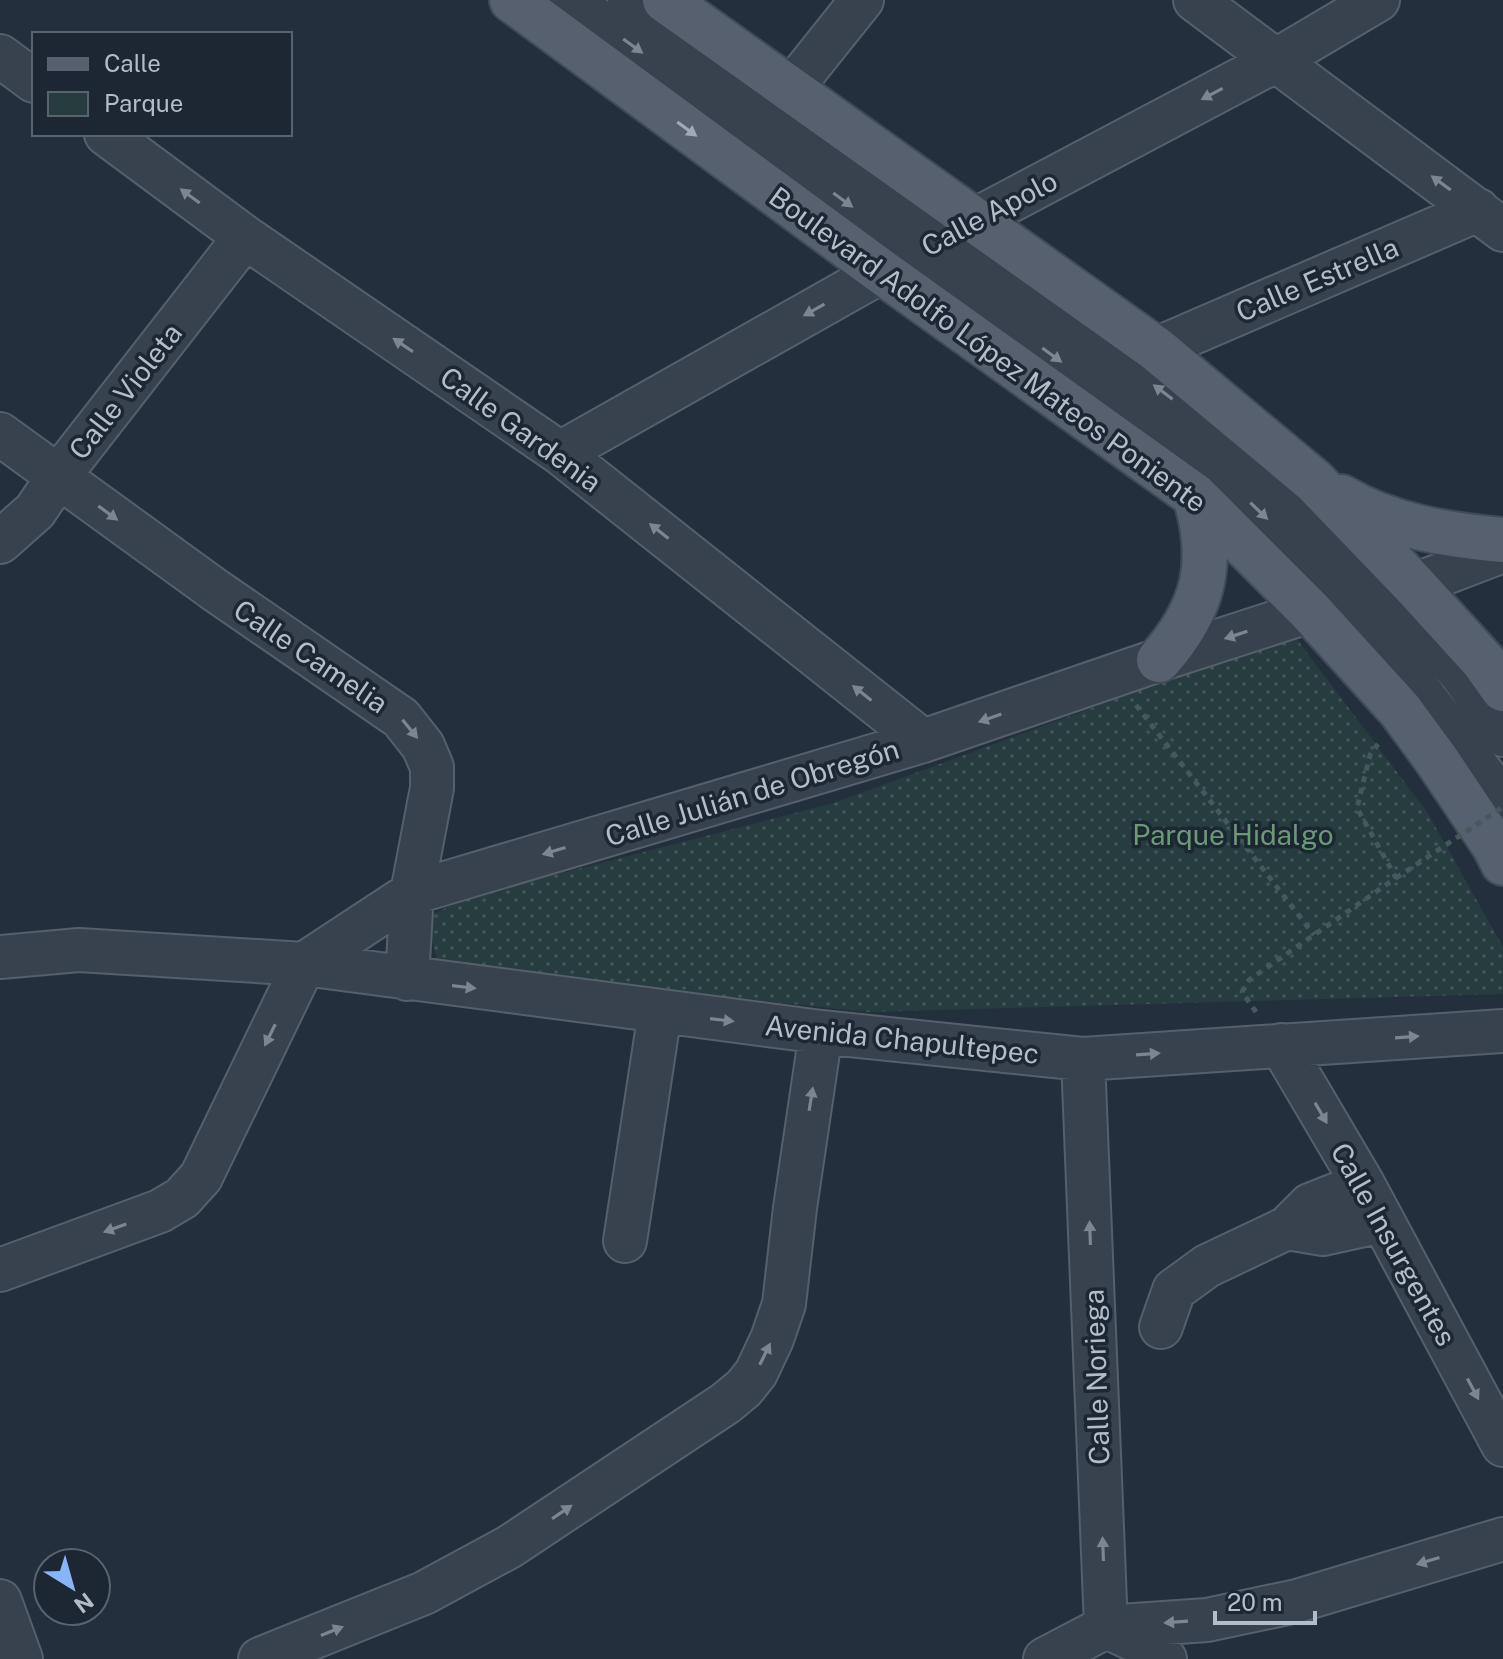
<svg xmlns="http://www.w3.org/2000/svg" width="1503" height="1659" font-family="'Public Sans',sans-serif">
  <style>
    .green { fill: url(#green-dots) }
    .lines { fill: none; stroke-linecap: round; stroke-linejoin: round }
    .minor-casing { stroke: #565f6c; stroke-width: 46 }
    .major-casing { stroke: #414a57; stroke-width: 48 }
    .path { stroke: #44595c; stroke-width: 5; stroke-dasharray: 6 6; stroke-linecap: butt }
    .minor { stroke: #38414e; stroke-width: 42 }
    .major { stroke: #56606e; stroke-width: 44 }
    .path-bridge { stroke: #44595c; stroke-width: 5; stroke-dasharray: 6 6; stroke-linecap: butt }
    .oneway { fill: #7c8592 }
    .oneway2 { fill: #a1aab7 }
    .labels { text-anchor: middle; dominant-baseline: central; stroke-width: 7; stroke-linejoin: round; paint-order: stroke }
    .street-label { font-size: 28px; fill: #b4bcc9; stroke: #1d2633 }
    .park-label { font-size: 28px; fill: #6b9a76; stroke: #1d2633 }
  </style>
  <defs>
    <pattern id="green-dots" width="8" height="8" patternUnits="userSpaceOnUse" patternTransform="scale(2)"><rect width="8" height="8" fill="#263c3f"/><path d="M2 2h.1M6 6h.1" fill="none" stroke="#435659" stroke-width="1.8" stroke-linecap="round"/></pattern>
  </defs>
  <rect width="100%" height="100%" fill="#242f3e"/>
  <!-- green -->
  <path class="green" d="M1293,634L1427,812L1503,947V994L868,1012L439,966L426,919L461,899L834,803Z"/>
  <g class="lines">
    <!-- minor casing -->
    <g class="minor-casing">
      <path id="minor" d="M570,0L1242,495L1352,601L1485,777L1503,810
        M629,0L950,233L1267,470L1390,591L1462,675L1503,735
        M1195,0L1503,230
        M0,56L34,81
        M790,90L862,0
        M106,134L245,237L560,453L923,741
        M1156,349L1478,210
        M0,434L215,590L401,718L423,746L432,767V788L412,893L407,979
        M560,453L950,233L1275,61L1378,0
        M0,542L35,511L58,477L245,237
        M0,957L79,950L304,964L821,1032L1083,1059L1503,1031
        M304,964L412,893L923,741L1159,660L1310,611L1414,585L1503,551
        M1281,1045L1363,1184L1503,1445
        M1083,1059L1106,1627
        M1363,1184L1310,1205L1287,1228L1323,1234L1382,1221
        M625,1241L660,1012
        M0,1270L160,1211L182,1198L201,1177L304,964
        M1161,1327L1174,1290L1207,1266L1287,1228
        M0,1601L21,1659
        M1107,1627L1147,1646L1165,1659
        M260,1659L424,1593L509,1547L726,1403L744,1388L756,1373L772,1339L784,1304L795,1208L821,1032
        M1045,1659L1106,1627L1207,1620L1297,1601L1503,1539"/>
    </g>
    <!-- major casing -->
    <g class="major-casing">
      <path id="major" d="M512,0L882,272L1195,496L1310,611L1400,710L1436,759L1495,847L1503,863
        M665,0L1156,349L1314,481L1414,585L1484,662L1503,689
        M1341,497C1390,526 1447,535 1503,540
        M1159,660C1205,608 1215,562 1195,496"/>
    </g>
    <!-- path -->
    <path class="path" d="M1136,705L1314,935
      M1256,1012L1242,992L1249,980L1396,878L1357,808L1370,755L1378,744"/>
    <!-- minor -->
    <use href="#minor" class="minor"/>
    <!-- major -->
    <use href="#major" class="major"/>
    <!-- path-bridge -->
    <path class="path-bridge" d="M1396,878L1503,807"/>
  </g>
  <!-- one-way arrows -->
  <defs><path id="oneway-solid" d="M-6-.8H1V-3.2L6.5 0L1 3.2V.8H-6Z" transform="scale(2)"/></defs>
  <g class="oneway">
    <use href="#oneway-solid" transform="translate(633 46) rotate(36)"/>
    <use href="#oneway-solid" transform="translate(1212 94) rotate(152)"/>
    <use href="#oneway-solid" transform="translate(1441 183) rotate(-144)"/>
    <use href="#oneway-solid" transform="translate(190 196) rotate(-144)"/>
    <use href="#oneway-solid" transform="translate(843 200) rotate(36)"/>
    <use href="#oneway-solid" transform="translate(814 310) rotate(151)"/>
    <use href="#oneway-solid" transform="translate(403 345) rotate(-146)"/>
    <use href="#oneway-solid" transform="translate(1052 355) rotate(36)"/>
    <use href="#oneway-solid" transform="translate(1163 392) rotate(-143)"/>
    <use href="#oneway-solid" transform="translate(1259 511) rotate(44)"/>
    <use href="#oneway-solid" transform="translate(108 513) rotate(36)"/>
    <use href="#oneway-solid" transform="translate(659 531) rotate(-142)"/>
    <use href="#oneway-solid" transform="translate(1236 635) rotate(162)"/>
    <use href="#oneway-solid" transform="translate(862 693) rotate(-142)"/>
    <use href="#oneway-solid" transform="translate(990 718) rotate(161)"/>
    <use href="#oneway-solid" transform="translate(410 729) rotate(51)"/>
    <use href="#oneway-solid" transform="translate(554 851) rotate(163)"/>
    <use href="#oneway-solid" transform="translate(464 987) rotate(7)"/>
    <use href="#oneway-solid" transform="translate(722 1020) rotate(7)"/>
    <use href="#oneway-solid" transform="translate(270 1035) rotate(116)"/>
    <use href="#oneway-solid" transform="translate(1407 1037) rotate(-4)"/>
    <use href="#oneway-solid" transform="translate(1148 1054) rotate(-4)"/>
    <use href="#oneway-solid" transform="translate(811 1099) rotate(-81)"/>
    <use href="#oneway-solid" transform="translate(1321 1113) rotate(60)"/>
    <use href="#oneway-solid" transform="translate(115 1228) rotate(160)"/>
    <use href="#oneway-solid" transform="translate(1090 1233) rotate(-92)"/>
    <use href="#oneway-solid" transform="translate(765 1354) rotate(-64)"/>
    <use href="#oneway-solid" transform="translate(1473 1389) rotate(62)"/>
    <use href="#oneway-solid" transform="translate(562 1512) rotate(-34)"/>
    <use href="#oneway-solid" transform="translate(1103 1549) rotate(-92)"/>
    <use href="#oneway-solid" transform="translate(1428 1561) rotate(163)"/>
    <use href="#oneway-solid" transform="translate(1176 1622) rotate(176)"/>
    <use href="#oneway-solid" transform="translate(332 1631) rotate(-22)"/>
  </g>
  <use class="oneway2" href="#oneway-solid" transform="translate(687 129) rotate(36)"/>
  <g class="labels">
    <!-- street labels -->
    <g class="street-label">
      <text transform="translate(989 213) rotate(-28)">Calle Apolo</text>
      <text transform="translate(1317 279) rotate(-23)">Calle Estrella</text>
      <text transform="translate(988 349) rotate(36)">Boulevard Adolfo López Mateos Poniente</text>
      <text transform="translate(125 391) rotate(-52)">Calle Violeta</text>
      <text transform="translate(521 429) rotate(36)">Calle Gardenia</text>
      <text transform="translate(311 656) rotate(34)">Calle Camelia</text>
      <text transform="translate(752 792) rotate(-17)">Calle Julián de Obregón</text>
      <text transform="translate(902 1039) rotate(6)">Avenida Chapultepec</text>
      <text transform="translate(1394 1244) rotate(61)">Calle Insurgentes</text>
      <text transform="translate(1096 1377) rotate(-92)">Calle Noriega</text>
    </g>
    <!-- park labels -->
    <g class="park-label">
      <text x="1233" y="834">Parque Hidalgo</text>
    </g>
  </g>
  <!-- legend -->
  <rect x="32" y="32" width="260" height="104" fill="#1d2633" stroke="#59626f" stroke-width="2"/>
  <rect x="48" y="58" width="40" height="12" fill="#56606e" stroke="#59626f" stroke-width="2"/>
  <text x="104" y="72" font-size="24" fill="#b4bcc9">Calle</text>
  <rect x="48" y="92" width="40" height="24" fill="#263c3f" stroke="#59626f" stroke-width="2"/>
  <text x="104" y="112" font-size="24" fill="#b4bcc9">Parque</text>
  <!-- north arrow -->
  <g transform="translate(72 1587) rotate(143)"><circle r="38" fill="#1d2633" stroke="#59626f" stroke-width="2"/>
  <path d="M0-6L14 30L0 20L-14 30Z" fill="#8ab4f8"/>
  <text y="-12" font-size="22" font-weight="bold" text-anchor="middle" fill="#b4bcc9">N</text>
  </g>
  <!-- scale -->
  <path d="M1215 1611v12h100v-12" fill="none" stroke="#b4bcc9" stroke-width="4"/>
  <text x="1227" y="1611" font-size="24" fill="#b4bcc9" stroke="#1d2633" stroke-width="6" paint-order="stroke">20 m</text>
</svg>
